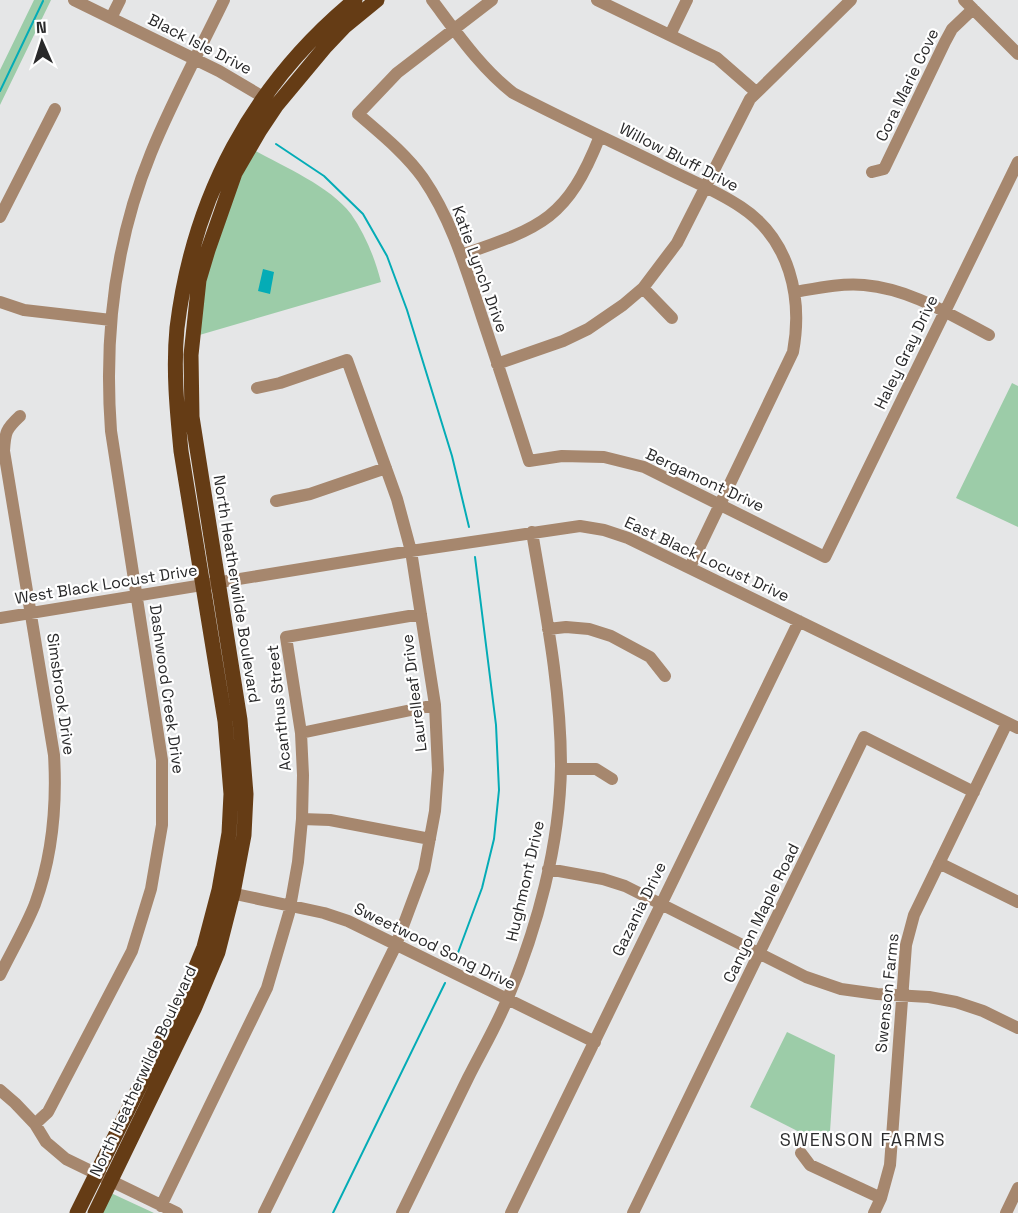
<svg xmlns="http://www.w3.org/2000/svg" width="1018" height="1213" font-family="'Space Grotesk',sans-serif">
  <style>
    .green { fill: #9ccca8 }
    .water { fill: #04acb6 }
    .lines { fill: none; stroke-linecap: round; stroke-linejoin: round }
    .stream { stroke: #04acb6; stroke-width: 2 }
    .minor { stroke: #a6876e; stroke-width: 12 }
    .major { stroke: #653c15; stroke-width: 15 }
    .labels { text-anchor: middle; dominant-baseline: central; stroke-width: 4.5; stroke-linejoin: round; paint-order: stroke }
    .street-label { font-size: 16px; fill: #29292a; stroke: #fff }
    .neighbourhood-label { font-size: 18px; letter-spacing: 1.5px; fill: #2d2d2e; stroke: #fff }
  </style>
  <rect width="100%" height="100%" fill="#e5e6e7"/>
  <!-- green -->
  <path class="green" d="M34,0H51L0,105V70Z
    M254,150C284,167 330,186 351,214C365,234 375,258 381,282L196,336L207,274L234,191Z
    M1012,383L1018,386V527L956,498Z
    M787,1032L835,1055L829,1147L750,1107Z
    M110,1194H113L154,1213H99Z"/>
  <!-- water -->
  <path class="water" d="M263,269L274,272L270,294L258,291Z"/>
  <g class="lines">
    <!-- stream -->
    <path class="stream" d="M0,91L43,1
      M276,144L324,176L363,214L387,256L407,310L452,456L469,527
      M456,958L482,888L494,839L499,790L496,725L475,557
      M333,1213L445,983"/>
    <!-- minor -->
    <path class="minor" d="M74,0L219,71L270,101
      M432,0C457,33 480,67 513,93C561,118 611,141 660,165C687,179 716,190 741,207C790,239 803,298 793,352L690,567
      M492,0L397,73L358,114C381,134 405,153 423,178C452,220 466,269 482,317C498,365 514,413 529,461L562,456L604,457L644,467L825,557L1018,162
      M597,0L717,58L756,92
      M964,0L1018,54
      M111,18L120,0
      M670,35L687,0
      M872,172L884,169L945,42L952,29L973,9
      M0,217L55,109
      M461,255C543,227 567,219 600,136
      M643,288L672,318
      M795,292C818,288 841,283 864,285C910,289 949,314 989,335
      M0,302L24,310L111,320
      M497,364L563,341L588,329L623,305L643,288L677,243L750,99L851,0
      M257,388L280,383L347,360L397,499L411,551L435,705L438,770L435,811L424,870L396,945L264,1213
      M276,501L310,494L386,468
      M0,618L411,551L580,526L604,530L628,538L1018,728
      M548,629L566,627L589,629L611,636L650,657L665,676
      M301,733L435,705
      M561,769H596L612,779
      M302,819L330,820L430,839
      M939,863L1018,902
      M548,869L603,879L625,886L806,977L841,989L877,994L929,997L956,1002L983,1011L1018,1028
      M226,892L324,913L348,921L595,1042
      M0,975C11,952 25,929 35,904C53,855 57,806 54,755L4,451C5,432 6,429 20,416
      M0,1090L15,1103L35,1124L46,1142L66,1159L177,1213
      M35,1124L48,1112L132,951L151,889L162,825V760L111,431C104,336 115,241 151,153C172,101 200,50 224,0
      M801,1153L810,1165L881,1198
      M161,1206L267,988L289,913L298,862L302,819L303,775L301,733L286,637L421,614
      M402,1213C424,1168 446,1123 468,1078C481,1052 496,1027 507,1000C537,929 560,845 561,766C561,687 545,609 532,532
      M511,1213L799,621
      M633,1213L864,737L974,792
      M874,1213L881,1198L890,1165L906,945L914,915L1007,723
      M1006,1213L1018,1188"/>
    <!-- major -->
    <path class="major" d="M77,1213L181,1003L204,947L219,890L229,833L231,794L225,721L181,451C177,410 173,369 177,328C193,197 252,85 355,0
      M95,1213L194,1009L218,952L233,893L244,835L246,794L240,720L192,417L191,355L199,280L208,250L235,173L260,130L276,106L326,46L344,27L377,0"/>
  </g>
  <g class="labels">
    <!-- street labels -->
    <g class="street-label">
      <text transform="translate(200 44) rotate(27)">Black Isle Drive</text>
      <text transform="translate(907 85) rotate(-64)">Cora Marie Cove</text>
      <text transform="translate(679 157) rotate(27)">Willow Bluff Drive</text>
      <text transform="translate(480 269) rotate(70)">Katie Lynch Drive</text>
      <text transform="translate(906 352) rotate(-64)">Haley Gray Drive</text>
      <text transform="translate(705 480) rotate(25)">Bergamont Drive</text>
      <text transform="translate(707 559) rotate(25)">East Black Locust Drive</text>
      <text transform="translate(106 584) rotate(-9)">West Black Locust Drive</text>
      <text transform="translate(237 589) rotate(81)">North Heatherwilde Boulevard</text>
      <text transform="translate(167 689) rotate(82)">Dashwood Creek Drive</text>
      <text transform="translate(414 693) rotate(-97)">Laurelleaf Drive</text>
      <text transform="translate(61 694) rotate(82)">Simsbrook Drive</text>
      <text transform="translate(279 708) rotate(-96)">Acanthus Street</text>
      <text transform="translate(525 881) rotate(-77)">Hughmont Drive</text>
      <text transform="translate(639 909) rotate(-64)">Gazania Drive</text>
      <text transform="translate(761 913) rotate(-64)">Canyon Maple Road</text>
      <text transform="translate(435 946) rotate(26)">Sweetwood Song Drive</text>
      <text transform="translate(887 993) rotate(-84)">Swenson Farms</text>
      <text transform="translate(143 1071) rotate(-65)">North Heatherwilde Boulevard</text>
    </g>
    <!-- neighbourhood labels -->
    <g class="neighbourhood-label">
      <text x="863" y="1139">SWENSON FARMS</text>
    </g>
  </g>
  <!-- north arrow -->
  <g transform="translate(42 42) rotate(357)" stroke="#ffffff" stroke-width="4.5" paint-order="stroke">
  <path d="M0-4.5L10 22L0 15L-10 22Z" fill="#29292a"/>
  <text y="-9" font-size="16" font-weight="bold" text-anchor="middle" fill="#29292a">N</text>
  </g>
</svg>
